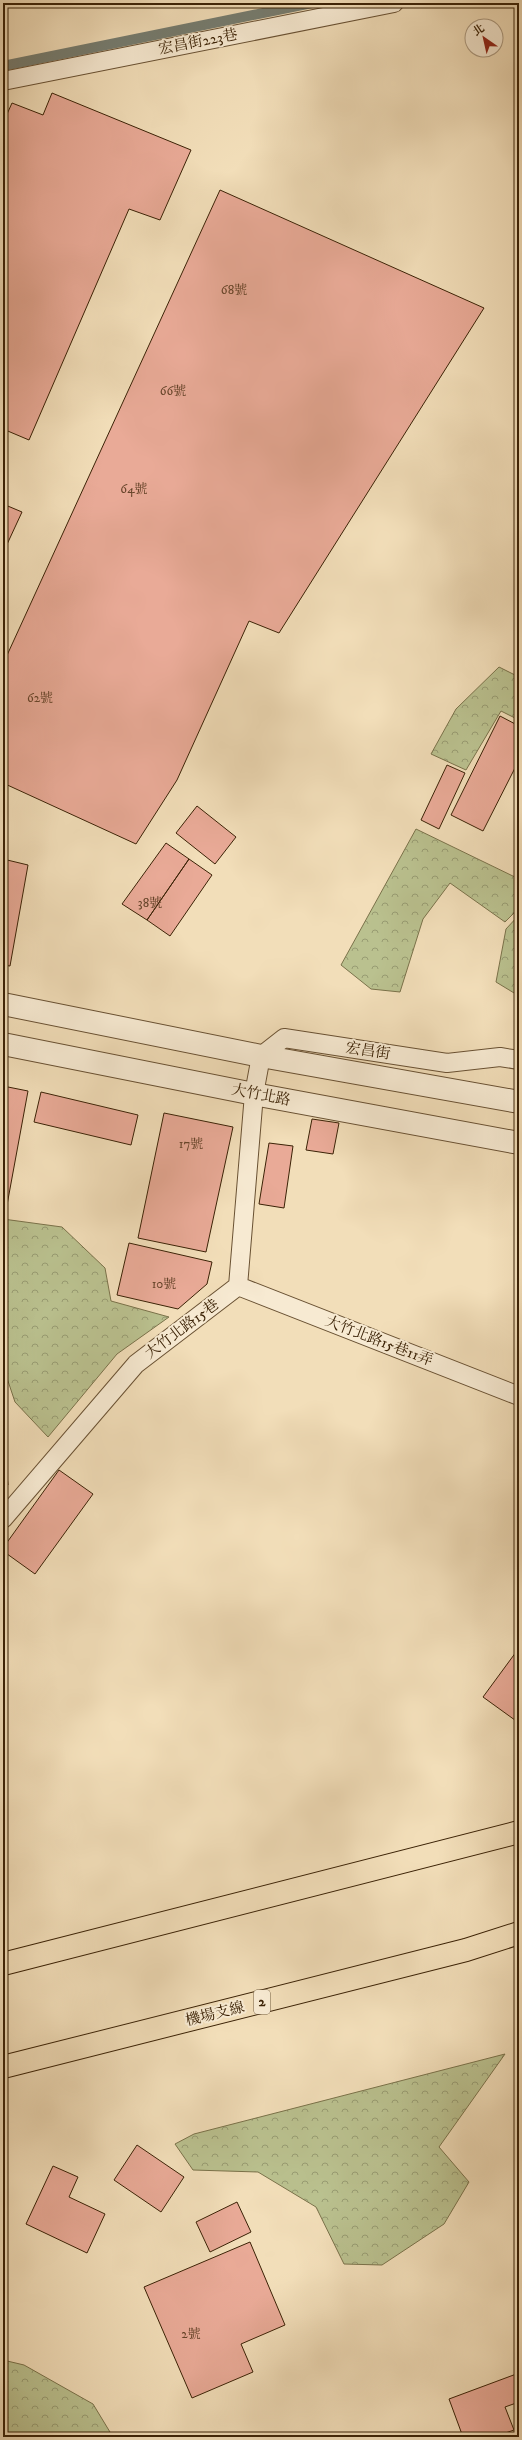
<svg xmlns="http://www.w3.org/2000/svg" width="522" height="2440" font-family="'IM FELL DW Pica','Noto Serif TC',serif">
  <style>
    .forest { fill: url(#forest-crowns); stroke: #7a724a }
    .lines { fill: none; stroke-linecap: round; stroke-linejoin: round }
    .stream { stroke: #767d71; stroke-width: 10 }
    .building { fill: #e9aa97; stroke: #3b2206 }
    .service-casing { stroke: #695133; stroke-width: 20 }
    .tertiary-casing { stroke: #695133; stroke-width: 24 }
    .motorway-casing { stroke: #3b2206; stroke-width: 24 }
    .service { stroke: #f7ead2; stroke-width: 18 }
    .tertiary { stroke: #f7ead2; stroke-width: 22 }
    .motorway { stroke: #f2deb9; stroke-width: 22 }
    .labels { text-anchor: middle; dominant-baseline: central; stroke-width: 4; stroke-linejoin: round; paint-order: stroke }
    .number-label { font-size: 13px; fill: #66442a }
    .shield { fill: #f7ead2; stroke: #735e43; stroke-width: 1 }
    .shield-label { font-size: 14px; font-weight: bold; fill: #3b2206 }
    .street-label { font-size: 15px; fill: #3b2206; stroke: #f7ead2 }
  </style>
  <defs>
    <pattern id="forest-crowns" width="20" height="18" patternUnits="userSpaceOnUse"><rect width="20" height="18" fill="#bac18f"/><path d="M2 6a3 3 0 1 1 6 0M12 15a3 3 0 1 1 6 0" fill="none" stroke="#989c73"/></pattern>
  </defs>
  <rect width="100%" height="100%" fill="#f2deb9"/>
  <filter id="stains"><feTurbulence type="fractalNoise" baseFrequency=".005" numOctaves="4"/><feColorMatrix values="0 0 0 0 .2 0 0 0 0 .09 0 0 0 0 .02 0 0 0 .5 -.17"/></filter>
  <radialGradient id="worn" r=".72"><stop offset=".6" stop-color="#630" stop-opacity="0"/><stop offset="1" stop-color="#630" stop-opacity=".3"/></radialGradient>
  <!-- forest -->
  <path class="forest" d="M499,667L519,677V720L501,711L466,770L431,754L456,709Z
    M416,829L519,879V908L505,922L450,883L423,919L400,992L371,989L341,965Z
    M519,915V996L496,982L506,929Z
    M3,1219L62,1227L105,1268L111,1301L169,1317L117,1354L48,1437L15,1402L5,1372L3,1371Z
    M505,2054L439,2147L469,2182L444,2224L382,2265L344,2264L316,2207L258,2172L193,2170L175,2144L194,2134Z
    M3,2360L24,2365L93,2404L113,2437H3Z"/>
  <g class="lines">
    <!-- stream -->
    <path class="stream" d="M3,66L312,3"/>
  </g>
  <!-- building -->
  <path class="building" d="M52,93L191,150L160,220L129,209L29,440L3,429V123L12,103L43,115Z
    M220,190L484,308L279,633L249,621L177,780L136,844L3,783V664Z
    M3,504L22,512L3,553Z
    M500,716L519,726V767L516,766L483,831L451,815Z
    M447,765L465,773L439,829L421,820Z
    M197,806L236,837L215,864L176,833Z
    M166,843L189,859L147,920L122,904Z
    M3,859L28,865L10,966L3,965Z
    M189,859L212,875L170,936L147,920Z
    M3,1086L28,1091L7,1205L3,1204Z
    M41,1092L138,1115L131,1145L34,1122Z
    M164,1113L233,1127L206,1252L138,1238Z
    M312,1119L339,1123L333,1154L306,1150Z
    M269,1143L293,1146L284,1208L259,1204Z
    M129,1243L212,1262L207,1284L178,1309L117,1295Z
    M3,1435L8,1485H3Z
    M59,1470L93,1494L35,1574L3,1551V1548Z
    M519,1648V1723L483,1697Z
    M137,2145L184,2177L161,2212L114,2180Z
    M53,2166L78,2177L69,2197L105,2214L87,2253L26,2224Z
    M237,2202L251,2232L210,2252L196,2222Z
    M250,2242L285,2325L241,2344L253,2372L192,2398L144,2287Z
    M519,2373V2402L505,2407L514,2430L494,2437H463L449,2399Z"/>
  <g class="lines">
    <!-- service casing -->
    <g class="service-casing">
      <path id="service" d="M3,81L394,3
        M238,1286L519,1396
        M3,1519L136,1364L238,1286L254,1094L261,1056L284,1038L447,1063L500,1057L519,1060"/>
    </g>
    <!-- tertiary casing -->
    <g class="tertiary-casing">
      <path id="tertiary" d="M3,1004L261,1056L519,1102
        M3,1044L254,1094L519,1143"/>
    </g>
    <!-- motorway casing -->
    <g class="motorway-casing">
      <path id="motorway" d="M3,1964L519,1832
        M3,2067L466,1950L519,1933"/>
    </g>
    <!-- service -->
    <use href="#service" class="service"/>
    <!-- tertiary -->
    <use href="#tertiary" class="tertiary"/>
    <!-- motorway -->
    <use href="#motorway" class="motorway"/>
  </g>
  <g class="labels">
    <!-- number labels -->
    <g class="number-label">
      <text x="234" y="290">68號</text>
      <text x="173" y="391">66號</text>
      <text x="134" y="489">64號</text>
      <text x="40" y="698">62號</text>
      <text x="150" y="903">38號</text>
      <text x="191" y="1144">17號</text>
      <text x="164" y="1284">10號</text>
      <text x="191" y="2334">2號</text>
    </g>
    <!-- shield labels -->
    <rect class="shield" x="254" y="1990" width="16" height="24" rx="3"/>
    <g class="shield-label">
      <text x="262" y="2002">2</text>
    </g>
    <!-- street labels -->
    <g class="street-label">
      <text transform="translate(198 42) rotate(-11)">宏昌街223巷</text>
      <text transform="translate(368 1051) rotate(9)">宏昌街</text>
      <text transform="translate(261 1095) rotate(11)">大竹北路</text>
      <text transform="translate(182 1329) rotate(-37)">大竹北路15巷</text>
      <text transform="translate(379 1341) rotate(21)">大竹北路15巷11弄</text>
      <text transform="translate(215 2014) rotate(-14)">機場支線</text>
    </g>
  </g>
  <!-- margin -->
  <rect width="522" height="2440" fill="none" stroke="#f2deb9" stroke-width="16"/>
  <rect x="4" y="4" width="514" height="2432" fill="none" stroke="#3b2206" stroke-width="2"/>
  <rect x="8" y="8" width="506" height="2424" fill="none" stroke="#3b2206"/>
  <!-- north arrow -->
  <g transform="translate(484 38) rotate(326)"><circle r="19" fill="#f7ead2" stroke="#ac9a80"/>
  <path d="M0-3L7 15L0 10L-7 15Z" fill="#8f2418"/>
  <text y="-6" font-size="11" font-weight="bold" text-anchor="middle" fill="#3b2206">北</text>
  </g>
  <rect width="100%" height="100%" filter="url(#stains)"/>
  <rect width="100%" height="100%" fill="url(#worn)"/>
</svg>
